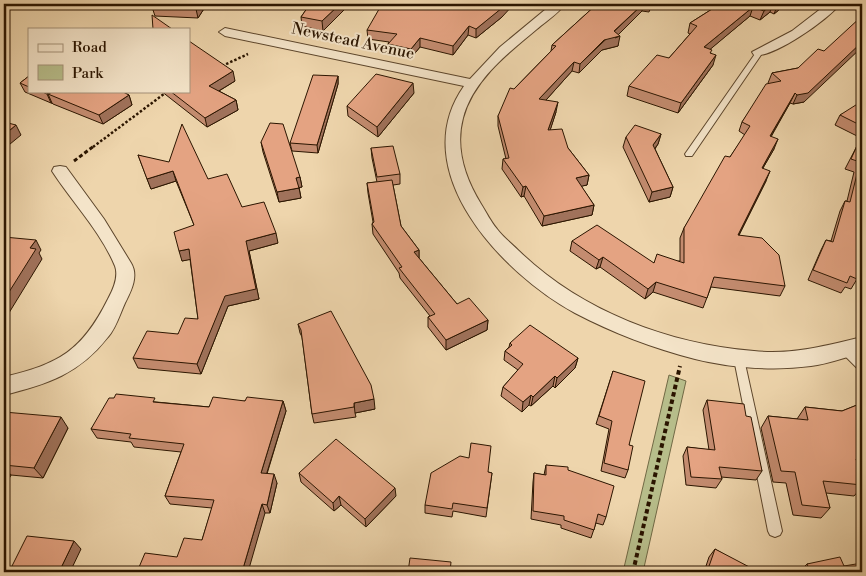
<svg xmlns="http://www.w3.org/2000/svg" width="866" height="576" font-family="'Libre Bodoni',serif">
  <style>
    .green { fill: #b7bd8a; stroke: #716945 }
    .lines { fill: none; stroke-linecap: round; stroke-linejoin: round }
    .service-casing { stroke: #5c452b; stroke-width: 2 }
    .minor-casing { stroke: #5c452b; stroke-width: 2 }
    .path-far2 { stroke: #2b1500; stroke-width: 2.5; stroke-dasharray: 2.5 2; stroke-linecap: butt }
    .path-far1 { stroke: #2b1500; stroke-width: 3; stroke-dasharray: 4 2.5; stroke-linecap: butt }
    .path { stroke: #2b1500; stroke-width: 4; stroke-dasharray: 4.5 3; stroke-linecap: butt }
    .service { fill: #f4e4c9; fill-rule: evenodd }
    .minor { fill: #f4e4c9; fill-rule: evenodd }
    .wall { fill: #c48c70; stroke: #2b1500 }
    .shaded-wall { fill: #a0725b; stroke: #2b1500 }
    .building { fill: #e4a382; stroke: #2b1500 }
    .labels { text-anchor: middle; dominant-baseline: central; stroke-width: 4; stroke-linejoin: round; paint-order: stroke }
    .far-street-label { font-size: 16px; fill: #2b1500; stroke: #f4e4c9 }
  </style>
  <rect width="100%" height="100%" fill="#eed5ac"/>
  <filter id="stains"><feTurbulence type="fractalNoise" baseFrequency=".004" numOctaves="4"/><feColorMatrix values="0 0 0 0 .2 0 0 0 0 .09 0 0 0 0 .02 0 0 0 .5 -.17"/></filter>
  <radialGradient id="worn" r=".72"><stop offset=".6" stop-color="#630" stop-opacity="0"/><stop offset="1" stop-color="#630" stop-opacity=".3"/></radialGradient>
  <!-- green -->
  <path class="green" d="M669,375L686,381L643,572H623Z"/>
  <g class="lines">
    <!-- service casing -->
    <g class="service-casing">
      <path id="service" d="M757,51L763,52L692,156H686L685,154Z
        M847,347L851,348L862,359V370L858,369L843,354L842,351L843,348Z
        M739,355L743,356L744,359L782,531L780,535L775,537L770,535L768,531L734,359L735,356Z"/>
    </g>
    <!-- minor casing -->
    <g class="minor-casing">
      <path id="minor" d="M552,4H565C558,14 546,21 537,29C508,53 473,80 463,118C455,148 465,178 481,204C486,212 491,222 497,229C503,237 512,244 519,251C581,311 668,344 754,351C791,355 826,346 862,337V353C846,357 828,364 811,366C774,371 731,368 695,359C653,348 613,333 575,313C503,274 404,171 464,86L225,36L219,32L225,28L470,79L500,47Z
        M827,4H840C829,19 772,59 754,55L752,52L792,31Z
        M60,166L66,167L104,219L131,263C139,276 131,291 125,303C120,314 116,328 108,337C79,374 48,384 4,395V377C59,364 82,351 108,299C113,290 119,277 115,266C101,232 72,202 52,171L54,167Z"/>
    </g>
    <!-- path-far2 -->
    <path class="path-far2" d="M222,66L248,54
      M93,147L168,91"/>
    <!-- path-far1 -->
    <path class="path-far1" d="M74,161L94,146"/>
    <!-- path -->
    <path class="path" d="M633,572L680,366"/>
    <!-- service -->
    <use href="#service" class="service"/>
    <!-- minor -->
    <use href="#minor" class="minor"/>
  </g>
  <!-- wall -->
  <path class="wall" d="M207,4L198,18L155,16L152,7Z
    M310,4H349V5L323,31L302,26L301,17Z
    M597,4H652L649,12L642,11L618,34V46L602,50L579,73L572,71L546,100L556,112L550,130L568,148L589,175L587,185L581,186L594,205L592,215L542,226L524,196L521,197L502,169L503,159H506L498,126V116L514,89L551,51L552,45Z
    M720,4H786L774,14L770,12L760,20L750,16L710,49L713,65L678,113L627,96L629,86L669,58L690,34L688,33L690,23Z
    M502,17L476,38L468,35L453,55L420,47L411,58L388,53V44L389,42L368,39L367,30Z
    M798,68L804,102L793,104L790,103L771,137L774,149L763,168L766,181L739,235L785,286L780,296L711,287L703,308L653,292L645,299L600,267L596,269L570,251L572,241L654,263L680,261V238L684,228L730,157L745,135L739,131L742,122L769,84L768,83L772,73Z
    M29,76V91H121L129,95L132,105L103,124L53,104L52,103H51L25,92L20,83Z
    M338,76V84L318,153L292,151L290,143Z
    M235,81L219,91L236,100L238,110L207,127L161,91H189Z
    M414,93L378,137L348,116L347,106Z
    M862,105V260L857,279L851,289L845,287L841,293L808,280L821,250L826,240L831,241L840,211L845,201H847L854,172L845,169L861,138L835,125L840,115Z
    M661,134L658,144L655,149L673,187L670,197L649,202L623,147L626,137Z
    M261,142L300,177L302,187H299L301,198L279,202L263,152Z
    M371,148L400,174V184L393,185L401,226L419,250V258L457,304L488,320L487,330L446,350L428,327V317L430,316L400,278L399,273L373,234L372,224L373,222L368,193L367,183L377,182L372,158Z
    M138,155L208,179L242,207L278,243L249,251L259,299L228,306L201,374L138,368L133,358L178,334L198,319L190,259L182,261L194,225L176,181L151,189Z
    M298,324L375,409L355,413L356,417L314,423L312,414L302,337L300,333Z
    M510,343L578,358L575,368L555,388L553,386L531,406L529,405L522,412L501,396L503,387L518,370L504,360L505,351L509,347Z
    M613,371L629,445L628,470L625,478L601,471L609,429L596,424Z
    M114,398L209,407L245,401H283L286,411L267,474L277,483L270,513H265L177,557L202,540L212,508L170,504L165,496L181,452L134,447L131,442L97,438L91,429Z
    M707,400L746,416L762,471L756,480L721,477L722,479L716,488L686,485L683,456L687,447L709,450L703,410Z
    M862,403V475L861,474L862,479V487L854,496L826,493L830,508L821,518L793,515L786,483L773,482L761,428L768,416L797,419L805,407L842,411Z
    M4,412L68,428L43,478L11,475L7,482H4Z
    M546,465L568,470L606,517L603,525L596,523L591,538L561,528V525L531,519L533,482L534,473L544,475Z
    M488,472L492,473L486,517L453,511L452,517L425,513V505Z
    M299,473L396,496L366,527L341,505L334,511L301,482Z
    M715,549L754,572H704L709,557Z
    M807,564L844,566L862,572H799Z"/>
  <!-- shaded-wall -->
  <path class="shaded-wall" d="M199,4H207L198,18L196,9Z
    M340,4H349V5L323,31L322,21Z
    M506,4H514L502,17L476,38V29Z
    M643,4H644L642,11L615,38L620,36L618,46L602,50L579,73L580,64Z
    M772,4H773L770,12L760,20L764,11Z
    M778,4H786L774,14Z
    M753,7L750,16L701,57L704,47Z
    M469,26L468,35L453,55V46Z
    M420,38V47L411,58V49Z
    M862,42V47L804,102L793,104L797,95Z
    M716,55L713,65L678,113L681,103Z
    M574,62L572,71L538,109L539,99Z
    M233,71L235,81L212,95L209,86Z
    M338,76V84L318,153L317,145Z
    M413,83L414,93L378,137L377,127Z
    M50,91H63L48,94L52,103H51L47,94Z
    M795,93L790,103L765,146L770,136Z
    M129,95L132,105L103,124L99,115Z
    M236,100L238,110L207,127L205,118Z
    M558,102L556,112L547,140L548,130Z
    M16,125L21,135L4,149V135Z
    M661,134L658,144L650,155L653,145Z
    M778,139L774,149L757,178L762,168Z
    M173,171L176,181L151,189L147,179Z
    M770,171L766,181L734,245L738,235Z
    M589,175L587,185L574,188L576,178Z
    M300,177L302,187L297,188L296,178Z
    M526,186L524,196L521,197L523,187Z
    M673,187L670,197L649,202L652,192Z
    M299,188L301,198L279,202L277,192Z
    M594,205L592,215L542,226L544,216Z
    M276,233L278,243L249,251L259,299L228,306L201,374L197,364L246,241Z
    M36,240L41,250L39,253L42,259L4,321V300L30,248Z
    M189,249L193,259L182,261L179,251Z
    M419,250V260L414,252Z
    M603,257L600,267L596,269L599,260Z
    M656,282L653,292L645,299L648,289Z
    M488,320L487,330L446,350V340Z
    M578,358L575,368L555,388L557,378Z
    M555,376L553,386L531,406L533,397Z
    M531,395L529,405L522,412L523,402Z
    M374,399L375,409L355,413L354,403Z
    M283,401L286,411L264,482L261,473Z
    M61,417L68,428L43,478L34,468Z
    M4,467L11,475L7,482L4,479Z
    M274,474L277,483L270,513L267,505Z
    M395,488L396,496L366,527L365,519Z
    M339,496L341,505L334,511L333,503Z
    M262,504L265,513L248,572H242Z
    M74,541L81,549L70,572H59Z"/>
  <!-- building -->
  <path class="building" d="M152,4H199L196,9L152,7Z
    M310,4H340L322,21L301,17Z
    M382,4H506L502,8L476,29L469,26L453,46L420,38L411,49L388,44L397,34L367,30Z
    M597,4H643L614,31L620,36L604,40L580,64L574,62L539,99L558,102L548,130L562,129L568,148L589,175L576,178L594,205L544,216L526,186L523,187L503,159L509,158L498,116L510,88L514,89L556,46L552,45Z
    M720,4H772L764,11L753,7L704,47L712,50L710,53L716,55L681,103L629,86L657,55L669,58L697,26L690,23Z
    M152,15L172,29H153Z
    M862,16V42L808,93L797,95L795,93L770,136L778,139L762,168L770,171L738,235L762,238L779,255L785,286L714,277L707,298L656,282L648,289L603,257L599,260L572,241L597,225L654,263L657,254L684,263V228L725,156L730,157L750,126L742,122L766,84L781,81L772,73L798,68L818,49L824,51Z
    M189,41L233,71L209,86L236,100L205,118L170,91H189Z
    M376,74L413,83L377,127L347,106Z
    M313,75L338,76L317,145L290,143Z
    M29,76V87L20,83Z
    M40,91H50L47,94Z
    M55,91H121L129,95L99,115L48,94Z
    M859,103L862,105V126L840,115Z
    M4,122L16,125L4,135Z
    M270,123L283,124L300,177L296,178L299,188L277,192L261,142Z
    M182,124L208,179L227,174L242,207L264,202L276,233L246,241L256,289L225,296L197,364L133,358L147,331L178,334L185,318L198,319L189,249L179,251L174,232L194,225L173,171L147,179L138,155L169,162Z
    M635,125L661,134L653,145L673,187L652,192L626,137Z
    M862,135V260L857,279L850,276L847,283L813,270L826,240L833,242L845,201L850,202L860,162L851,159Z
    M393,146L400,174L377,177L371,148Z
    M392,180L401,226L419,250L414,252L457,304L469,298L488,320L446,340L428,317L435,314L399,268L402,267L372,224L374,222L367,183Z
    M4,237L36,240L30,248L36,249L4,300Z
    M331,311L371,385L374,399L354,403V407L312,414L301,330L298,324Z
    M530,325L578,358L557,378L555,376L533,397L531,395L523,402L503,387L523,364L505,351L512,345L510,343Z
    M613,371L645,381L629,445L633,446L628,470L604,463L612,421L599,416Z
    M116,394L155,398L153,402L209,407L213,397L245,401L247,397L283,401L261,473L274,474L267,505L262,504L242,572H137L145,553L177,557L184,538L202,540L214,500L165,496L184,444L129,438L131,434L91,429L109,398H114Z
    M707,400L744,404L746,416L751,417L762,471L719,467L722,479L691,477L687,447L715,450Z
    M862,403V461L856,459L862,479V485L823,481L830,508L802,505L795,472L781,471L768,416L808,420L805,407L842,411Z
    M4,412L61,417L34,468L4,465Z
    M336,439L395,488L365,519L339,496L333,503L299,473Z
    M471,443L491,446L488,472L492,473L487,508L453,503L452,509L425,505L431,473L460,456L469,458Z
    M546,465L568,467V470L614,486L606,517L598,514L594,530L564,520V516L533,511L534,473L546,475Z
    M27,536L74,541L59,572H9Z
    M715,549L755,570L754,572H707Z
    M840,557L844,566L862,563V572H810L807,564Z
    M410,558L451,562L450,572H408Z"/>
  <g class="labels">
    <!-- far-street labels -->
    <g class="far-street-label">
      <text transform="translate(353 41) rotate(12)">Newstead Avenue</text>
    </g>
  </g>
  <!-- margin -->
  <rect width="866" height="576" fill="none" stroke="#eed5ac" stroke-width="20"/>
  <rect x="5" y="5" width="856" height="566" fill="none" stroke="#2b1500" stroke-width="2.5"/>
  <rect x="10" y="10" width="846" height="556" fill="none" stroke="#2b1500"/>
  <!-- legend -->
  <rect x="28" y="28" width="162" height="65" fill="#f4e4c9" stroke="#a49179"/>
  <rect x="38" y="44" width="25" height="8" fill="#f4e4c9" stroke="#a49179"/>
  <text x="72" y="52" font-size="15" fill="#2b1500">Road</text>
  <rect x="38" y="65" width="25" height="15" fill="#b7bd8a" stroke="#a49179"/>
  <text x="72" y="78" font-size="15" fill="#2b1500">Park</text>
  <rect width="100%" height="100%" filter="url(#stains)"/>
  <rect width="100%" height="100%" fill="url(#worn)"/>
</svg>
